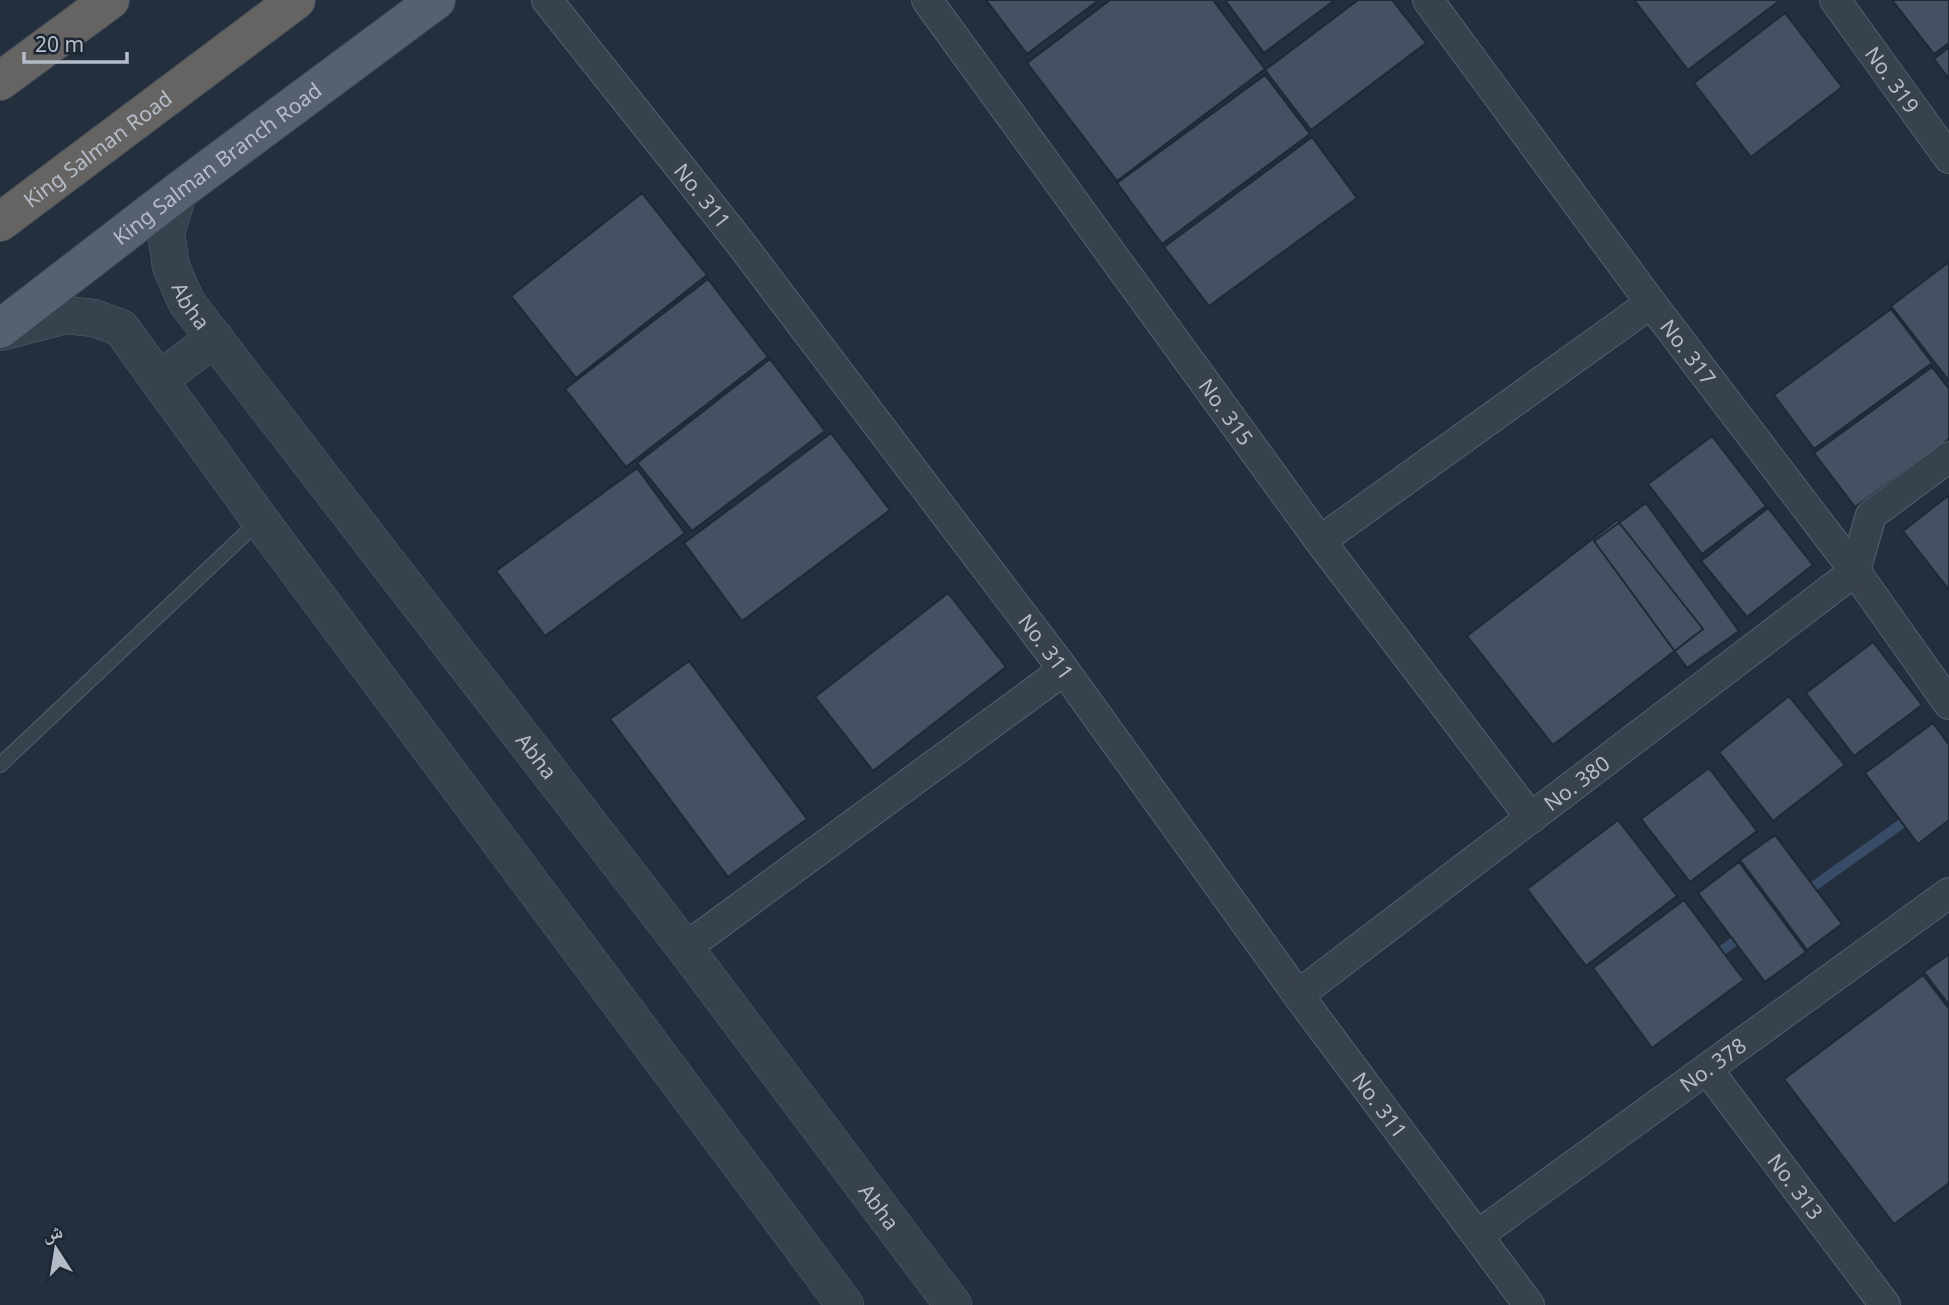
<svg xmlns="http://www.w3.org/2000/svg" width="1949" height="1305" font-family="'Noto Sans','Noto Naskh Arabic',sans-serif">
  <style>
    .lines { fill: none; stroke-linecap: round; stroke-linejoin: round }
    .stream { stroke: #394c67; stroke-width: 10 }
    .building { fill: #455162; stroke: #1f2835; stroke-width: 2 }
    .service-casing { stroke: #565f6c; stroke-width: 16 }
    .minor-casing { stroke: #565f6c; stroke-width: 32 }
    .tertiary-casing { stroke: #565f6c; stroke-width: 38 }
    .primary-casing { stroke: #414a57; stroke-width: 40 }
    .trunk-casing { stroke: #434c59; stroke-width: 40 }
    .service { stroke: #38414e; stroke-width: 14 }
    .minor { stroke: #38414e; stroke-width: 30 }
    .tertiary { stroke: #38414e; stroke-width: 37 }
    .primary { stroke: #56606e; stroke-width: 38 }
    .trunk { stroke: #656462; stroke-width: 38 }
    .labels { text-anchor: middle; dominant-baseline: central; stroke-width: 6; stroke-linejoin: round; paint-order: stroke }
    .street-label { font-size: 21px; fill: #b4bcc9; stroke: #1d2633 }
  </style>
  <rect width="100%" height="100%" fill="#242f3e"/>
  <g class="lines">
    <!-- stream -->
    <path class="stream" d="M1804,893L1914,815
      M1713,957L1745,934"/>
  </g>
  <!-- building -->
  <path class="building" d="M986,0H1099L1027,54Z
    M1110,0H1213L1265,69L1117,181L1027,63Z
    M1225,0H1335L1264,53Z
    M1358,0H1392L1426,43L1311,130L1265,70Z
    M1634,0H1779V1L1688,70Z
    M1892,0H1949V43L1934,54Z
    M1785,13L1842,87L1751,157L1694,83Z
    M1949,47V79L1934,59Z
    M1265,75L1310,134L1162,244L1117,183Z
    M1312,137L1357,198L1209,306L1164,247Z
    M642,193L707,275L576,378L511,296Z
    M1949,262V381L1891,306Z
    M708,279L768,357L626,467L565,389Z
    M1891,309L1932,363L1814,449L1774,395Z
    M770,359L825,431L692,531L637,463Z
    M1932,367L1949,389V439L1855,507L1814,453Z
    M831,433L890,510L742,621L684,543Z
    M1712,436L1766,506L1702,554L1648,484Z
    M637,468L685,533L545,636L496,571Z
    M1949,495V590L1903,531Z
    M1646,503L1739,631L1687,668L1594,541Z
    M1768,508L1813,565L1747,617L1701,561Z
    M1617,520L1703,629L1553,745L1467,636Z
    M948,593L1006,667L873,771L815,697Z
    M1873,642L1922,705L1854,756L1806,693Z
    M689,661L807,819L728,877L610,719Z
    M1789,696L1845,765L1773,821L1719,752Z
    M1933,723L1949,745V820L1918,844L1865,773Z
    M1709,768L1757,831L1690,882L1641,819Z
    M1618,820L1677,896L1586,966L1527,889Z
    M1775,835L1842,924L1807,950L1740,860Z
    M1739,862L1806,952L1765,982L1698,893Z
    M1684,900L1744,980L1652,1048L1593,968Z
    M1949,954V1005L1924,972Z
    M1923,975L1949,1009V1183L1894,1224L1784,1079Z"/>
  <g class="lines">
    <!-- service casing -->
    <g class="service-casing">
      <path id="service" d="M0,765L259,521"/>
    </g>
    <!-- minor casing -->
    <g class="minor-casing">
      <g id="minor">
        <path id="s1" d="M547,0L738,240L1064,670L1298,995L1529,1305"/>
        <path id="s2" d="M927,0L1320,541L1531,818"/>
        <path id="s3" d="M1428,0L1651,303L1855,571L1949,704"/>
        <path id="s4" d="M1835,0L1949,158"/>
        <path d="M1320,541L1651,303"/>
        <path d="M685,948L1064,670"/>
        <path id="s5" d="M1298,995L1855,571L1871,515L1949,457"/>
        <path id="s6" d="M1707,1069L1885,1305"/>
        <path id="s7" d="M1478,1235L1949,893"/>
      </g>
    </g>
    <!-- tertiary casing -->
    <g class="tertiary-casing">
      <g id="tertiary">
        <path id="s8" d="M179,191L166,232L171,267L187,303L685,948L953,1305"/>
        <path d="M0,332L66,315L94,318L121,328L260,520L845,1305"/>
        <path d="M159,380L215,338"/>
      </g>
    </g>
    <!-- primary casing -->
    <g class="primary-casing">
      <g id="primary">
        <path id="s9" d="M0,329L179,191L436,0"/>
      </g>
    </g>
    <!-- trunk casing -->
    <g class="trunk-casing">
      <g id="trunk">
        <path d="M0,81L110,0"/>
        <path id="s10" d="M0,222L296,0"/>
      </g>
    </g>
    <!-- service -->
    <use href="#service" class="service"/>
    <!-- minor -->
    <use href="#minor" class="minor"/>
    <!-- tertiary -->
    <use href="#tertiary" class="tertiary"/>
    <!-- primary -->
    <use href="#primary" class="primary"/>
    <!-- trunk -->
    <use href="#trunk" class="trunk"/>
  </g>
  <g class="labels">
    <!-- street labels -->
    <g class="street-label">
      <text stroke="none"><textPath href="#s4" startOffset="98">No. 319</textPath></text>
      <text stroke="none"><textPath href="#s10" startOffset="122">King Salman Road</textPath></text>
      <text stroke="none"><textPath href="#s9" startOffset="273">King Salman Branch Road</textPath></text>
      <text stroke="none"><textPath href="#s1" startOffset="250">No. 311</textPath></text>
      <text stroke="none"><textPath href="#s8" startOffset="122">Abha</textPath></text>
      <text stroke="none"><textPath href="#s3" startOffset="438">No. 317</textPath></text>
      <text stroke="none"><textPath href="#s2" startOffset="509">No. 315</textPath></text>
      <text stroke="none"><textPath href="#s1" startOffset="817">No. 311</textPath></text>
      <text stroke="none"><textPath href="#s8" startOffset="690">Abha</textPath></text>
      <text stroke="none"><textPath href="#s5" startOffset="350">No. 380</textPath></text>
      <text stroke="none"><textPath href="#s7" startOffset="290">No. 378</textPath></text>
      <text stroke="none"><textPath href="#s1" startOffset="1384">No. 311</textPath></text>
      <text stroke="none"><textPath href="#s6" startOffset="147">No. 313</textPath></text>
      <text stroke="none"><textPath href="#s8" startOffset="1256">Abha</textPath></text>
    </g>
  </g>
  <!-- north arrow -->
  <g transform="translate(56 1249) rotate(348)" stroke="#1d2633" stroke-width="5" paint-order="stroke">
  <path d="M0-5L12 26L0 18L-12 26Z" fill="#b4bcc9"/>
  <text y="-10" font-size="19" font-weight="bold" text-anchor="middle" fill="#b4bcc9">ش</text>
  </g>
  <!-- scale -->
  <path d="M24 52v10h103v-10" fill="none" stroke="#b4bcc9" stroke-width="3.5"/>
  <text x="35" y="52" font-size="21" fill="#b4bcc9" stroke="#1d2633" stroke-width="5" paint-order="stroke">20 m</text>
</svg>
